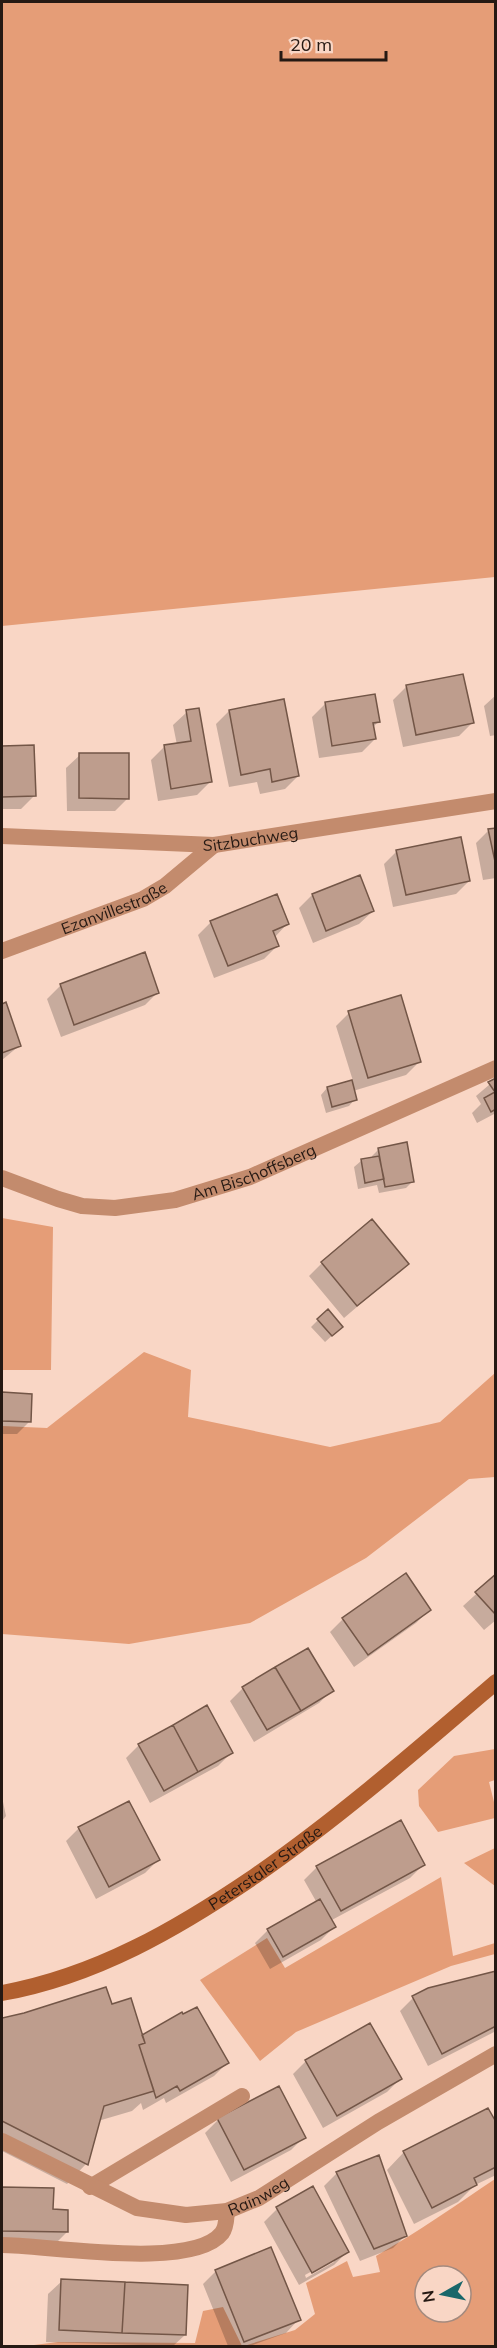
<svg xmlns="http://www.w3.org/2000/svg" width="497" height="2348" font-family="Mulish,sans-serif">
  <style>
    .green { fill: #e59d77; fill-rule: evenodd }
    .shadow { fill: #0003; fill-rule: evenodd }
    .building { fill: #be9d8d; stroke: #735647; stroke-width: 1.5 }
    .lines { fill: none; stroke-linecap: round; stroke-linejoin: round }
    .service { stroke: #c38b6d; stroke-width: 16 }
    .minor { stroke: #c38b6d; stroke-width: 16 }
    .secondary { stroke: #b15f2f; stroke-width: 16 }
    .labels { text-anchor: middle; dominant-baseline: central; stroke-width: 6; stroke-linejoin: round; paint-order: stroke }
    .street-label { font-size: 16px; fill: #251913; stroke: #f9d6c5 }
  </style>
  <rect width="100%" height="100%" fill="#f9d6c5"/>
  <!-- green -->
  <path class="green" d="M2,2H495V577L2,626Z
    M2,1218L53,1227L51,1370H2Z
    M144,1352L191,1370L188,1417L330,1447L440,1422L495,1373V1477L469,1479L366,1558L250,1623L129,1644L2,1634V1426L47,1428Z
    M495,1749V1780L489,1782L495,1806V1818L438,1832L419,1806L418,1790L454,1756Z
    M495,1848V1886L464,1863Z
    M441,1877L453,1956L495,1943V1954L451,1966L296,2032L260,2061L200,1980L267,1938L285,1968Z
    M495,2179V2346H244L295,2330L315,2314L306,2283L347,2261L353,2277L380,2272L376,2256C418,2232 456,2205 495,2179ZM425,2276H461V2312H425Z
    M223,2307L242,2346H26L58,2342L195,2343L203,2311Z"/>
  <!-- shadow -->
  <path class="shadow" d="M406,687L472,723L459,736L403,747L393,700Z
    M496,695V735L490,736L484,706Z
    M325,704L378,722L373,727L375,739L362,752L319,758L312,717Z
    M229,711L298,776L285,789L260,794L257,782L229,787L216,724Z
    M187,712L210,782L197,795L158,801L151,760L164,747L177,745L173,725Z
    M33,746L34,796L21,809H2V747Z
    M80,755L128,798L115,811H67L66,768Z
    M496,829V878L483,880L476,843L489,830Z
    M397,851L469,881L456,894L393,907L384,864Z
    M359,877L373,911L359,924L313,943L299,908L312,895Z
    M211,922L287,924L274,938L277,946L264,959L214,978L198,935Z
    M144,954L158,992L145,1005L61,1037L47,999L60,986Z
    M5,1004L19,1046L2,1060V1005Z
    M349,1013L419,1062L406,1075L353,1091L355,1099L349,1106L326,1113L321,1095L327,1088L353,1081L336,1026Z
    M496,1079V1113L477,1123L472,1113L481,1104L476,1096Z
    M379,1149L413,1181L406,1188L379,1193L377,1185L358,1189L354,1167L361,1161L372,1159V1156Z
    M322,1263L407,1264L344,1318L309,1276Z
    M318,1320L335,1333L325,1342L311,1327Z
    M2,1394L30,1395V1421L17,1434H2Z
    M496,1576V1620L484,1630L463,1606Z
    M429,1610L416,1623L354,1667L330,1632L343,1619Z
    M307,1650L332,1690L319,1703L254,1742L230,1701L243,1688Z
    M139,1745L231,1753L218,1766L150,1803L126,1758Z
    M2,1797L6,1816L2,1821Z
    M79,1828L158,1860L145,1873L96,1899L66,1841Z
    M423,1865L410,1878L330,1921L334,1927L321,1940L270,1969L255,1943L268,1930L317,1903L304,1880L317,1867Z
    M496,1972V2031L428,2066L400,2011L413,1998L429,1990Z
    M111,2006L141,2037L183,2016L227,2063L214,2076L166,2103L164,2098L143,2110L141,2103L132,2111L98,2121L86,2164L67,2184L2,2151V2019L24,2015Z
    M306,2061L400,2079L387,2092L323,2128L293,2074Z
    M218,2120L304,2137L291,2150L231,2182L205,2133Z
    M496,2125V2175L475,2185L458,2202L414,2224L387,2170L404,2152Z
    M337,2173L406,2235L393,2248L360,2261L324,2186Z
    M2,2189L52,2190V2211L67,2232L54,2245L2,2244Z
    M312,2189L347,2252L334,2265L299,2285L264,2222L277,2209ZM334,2259V2262L306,2278L305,2275Z
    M216,2271L299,2319L286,2333L250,2346H228L203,2284Z
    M62,2281L185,2335L173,2346L46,2342L48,2294Z"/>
  <!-- building -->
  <path class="building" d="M463,674L474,723L416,735L406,685Z
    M375,694L380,722L373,723L376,739L332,746L325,702Z
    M284,699L299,776L272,782L270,769L241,775L229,710Z
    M199,708L212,782L171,789L164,745L191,741L186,710Z
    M34,745L36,796L2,797V746Z
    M79,753H129V799L79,798Z
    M496,828V866L488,829Z
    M461,837L470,881L406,895L396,850Z
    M360,875L374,911L326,931L312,894Z
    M277,894L289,924L273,931L279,946L228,966L210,921Z
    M145,952L159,993L74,1025L60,984Z
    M401,995L421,1062L368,1078L348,1011Z
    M6,1002L21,1046L2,1053V1004Z
    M496,1078V1109L491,1112L484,1098L495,1092L488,1082Z
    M352,1080L357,1100L332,1107L327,1087Z
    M407,1142L414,1182L385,1187L378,1148Z
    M379,1156L384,1179L365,1183L361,1159Z
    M372,1219L409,1264L357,1306L321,1262Z
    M328,1309L343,1327L332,1336L317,1319Z
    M2,1392L32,1394L31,1422L2,1421Z
    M406,1573L431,1610L368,1655L342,1618Z
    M496,1574V1615L475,1592Z
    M308,1648L334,1691L301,1711L275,1667Z
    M275,1667L301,1711L267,1730L242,1687Z
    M207,1705L233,1753L198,1772L173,1725Z
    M173,1725L198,1772L164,1791L138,1744Z
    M129,1801L160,1860L109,1887L78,1827Z
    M401,1820L425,1865L341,1911L316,1866Z
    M320,1899L336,1927L283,1957L267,1929Z
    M496,1971V2026L442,2054L412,1996L428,1988Z
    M106,1987L112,2004L131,1998L145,2043L139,2045L154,2091L104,2106L88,2165L2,2121V2018L24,2013Z
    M197,2007L229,2063L180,2091L177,2086L156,2098L139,2045L145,2043L142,2035L182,2012L183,2014Z
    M370,2023L402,2079L337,2116L305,2060Z
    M279,2086L306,2138L244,2170L217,2118Z
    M488,2108L496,2122V2167L474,2178L477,2185L432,2208L403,2151Z
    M379,2155L407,2236L374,2249L336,2172Z
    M313,2186L349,2252L312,2273L276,2207Z
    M2,2187L54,2188L53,2209L68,2210V2232L2,2231Z
    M271,2247L301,2320L244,2342L215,2270Z
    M61,2279L125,2282L122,2333L59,2330Z
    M125,2282L188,2285L186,2335L122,2333Z"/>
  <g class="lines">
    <!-- service -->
    <path class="service" d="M90,2187L242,2096
      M2,2245C47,2245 192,2271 222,2233C227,2226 226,2218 227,2211"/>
    <!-- minor -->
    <g class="minor">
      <path id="s1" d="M2,836L214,845L496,801"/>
      <path id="s2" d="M2,951L143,899L165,886L214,845"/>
      <path id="s3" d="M2,1178L58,1199L82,1206L115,1208L175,1200L250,1177L496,1068"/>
      <path id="s4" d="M2,2141L137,2208L186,2215L227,2211L259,2198L378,2122L496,2054"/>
    </g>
    <!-- secondary -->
    <path class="secondary" id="s5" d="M2,1993C96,1976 177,1929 255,1876C340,1817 418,1749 496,1682"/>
  </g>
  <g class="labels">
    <!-- street labels -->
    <g class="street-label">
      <text stroke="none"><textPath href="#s1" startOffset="249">Sitzbuchweg</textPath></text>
      <text stroke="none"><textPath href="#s2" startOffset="120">Ezanvillestraße</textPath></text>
      <text stroke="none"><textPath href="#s3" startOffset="262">Am Bischoffsberg</textPath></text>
      <text stroke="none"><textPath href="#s5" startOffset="294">Peterstaler Straße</textPath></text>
      <text stroke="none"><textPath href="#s4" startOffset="276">Rainweg</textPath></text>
    </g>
  </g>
  <!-- border -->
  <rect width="497" height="2348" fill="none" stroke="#251913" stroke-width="6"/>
  <!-- north arrow -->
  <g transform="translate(443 2294) rotate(261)"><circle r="28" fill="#f9d6c5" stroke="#a48a7e" stroke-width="1.5"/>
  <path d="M0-4.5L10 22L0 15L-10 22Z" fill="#19676a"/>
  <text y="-9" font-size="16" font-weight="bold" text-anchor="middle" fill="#251913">N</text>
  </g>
  <!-- scale -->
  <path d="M281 51v9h105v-9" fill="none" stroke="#251913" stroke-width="3"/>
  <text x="290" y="51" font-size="18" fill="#251913" stroke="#f9d6c5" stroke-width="4.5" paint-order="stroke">20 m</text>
</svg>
